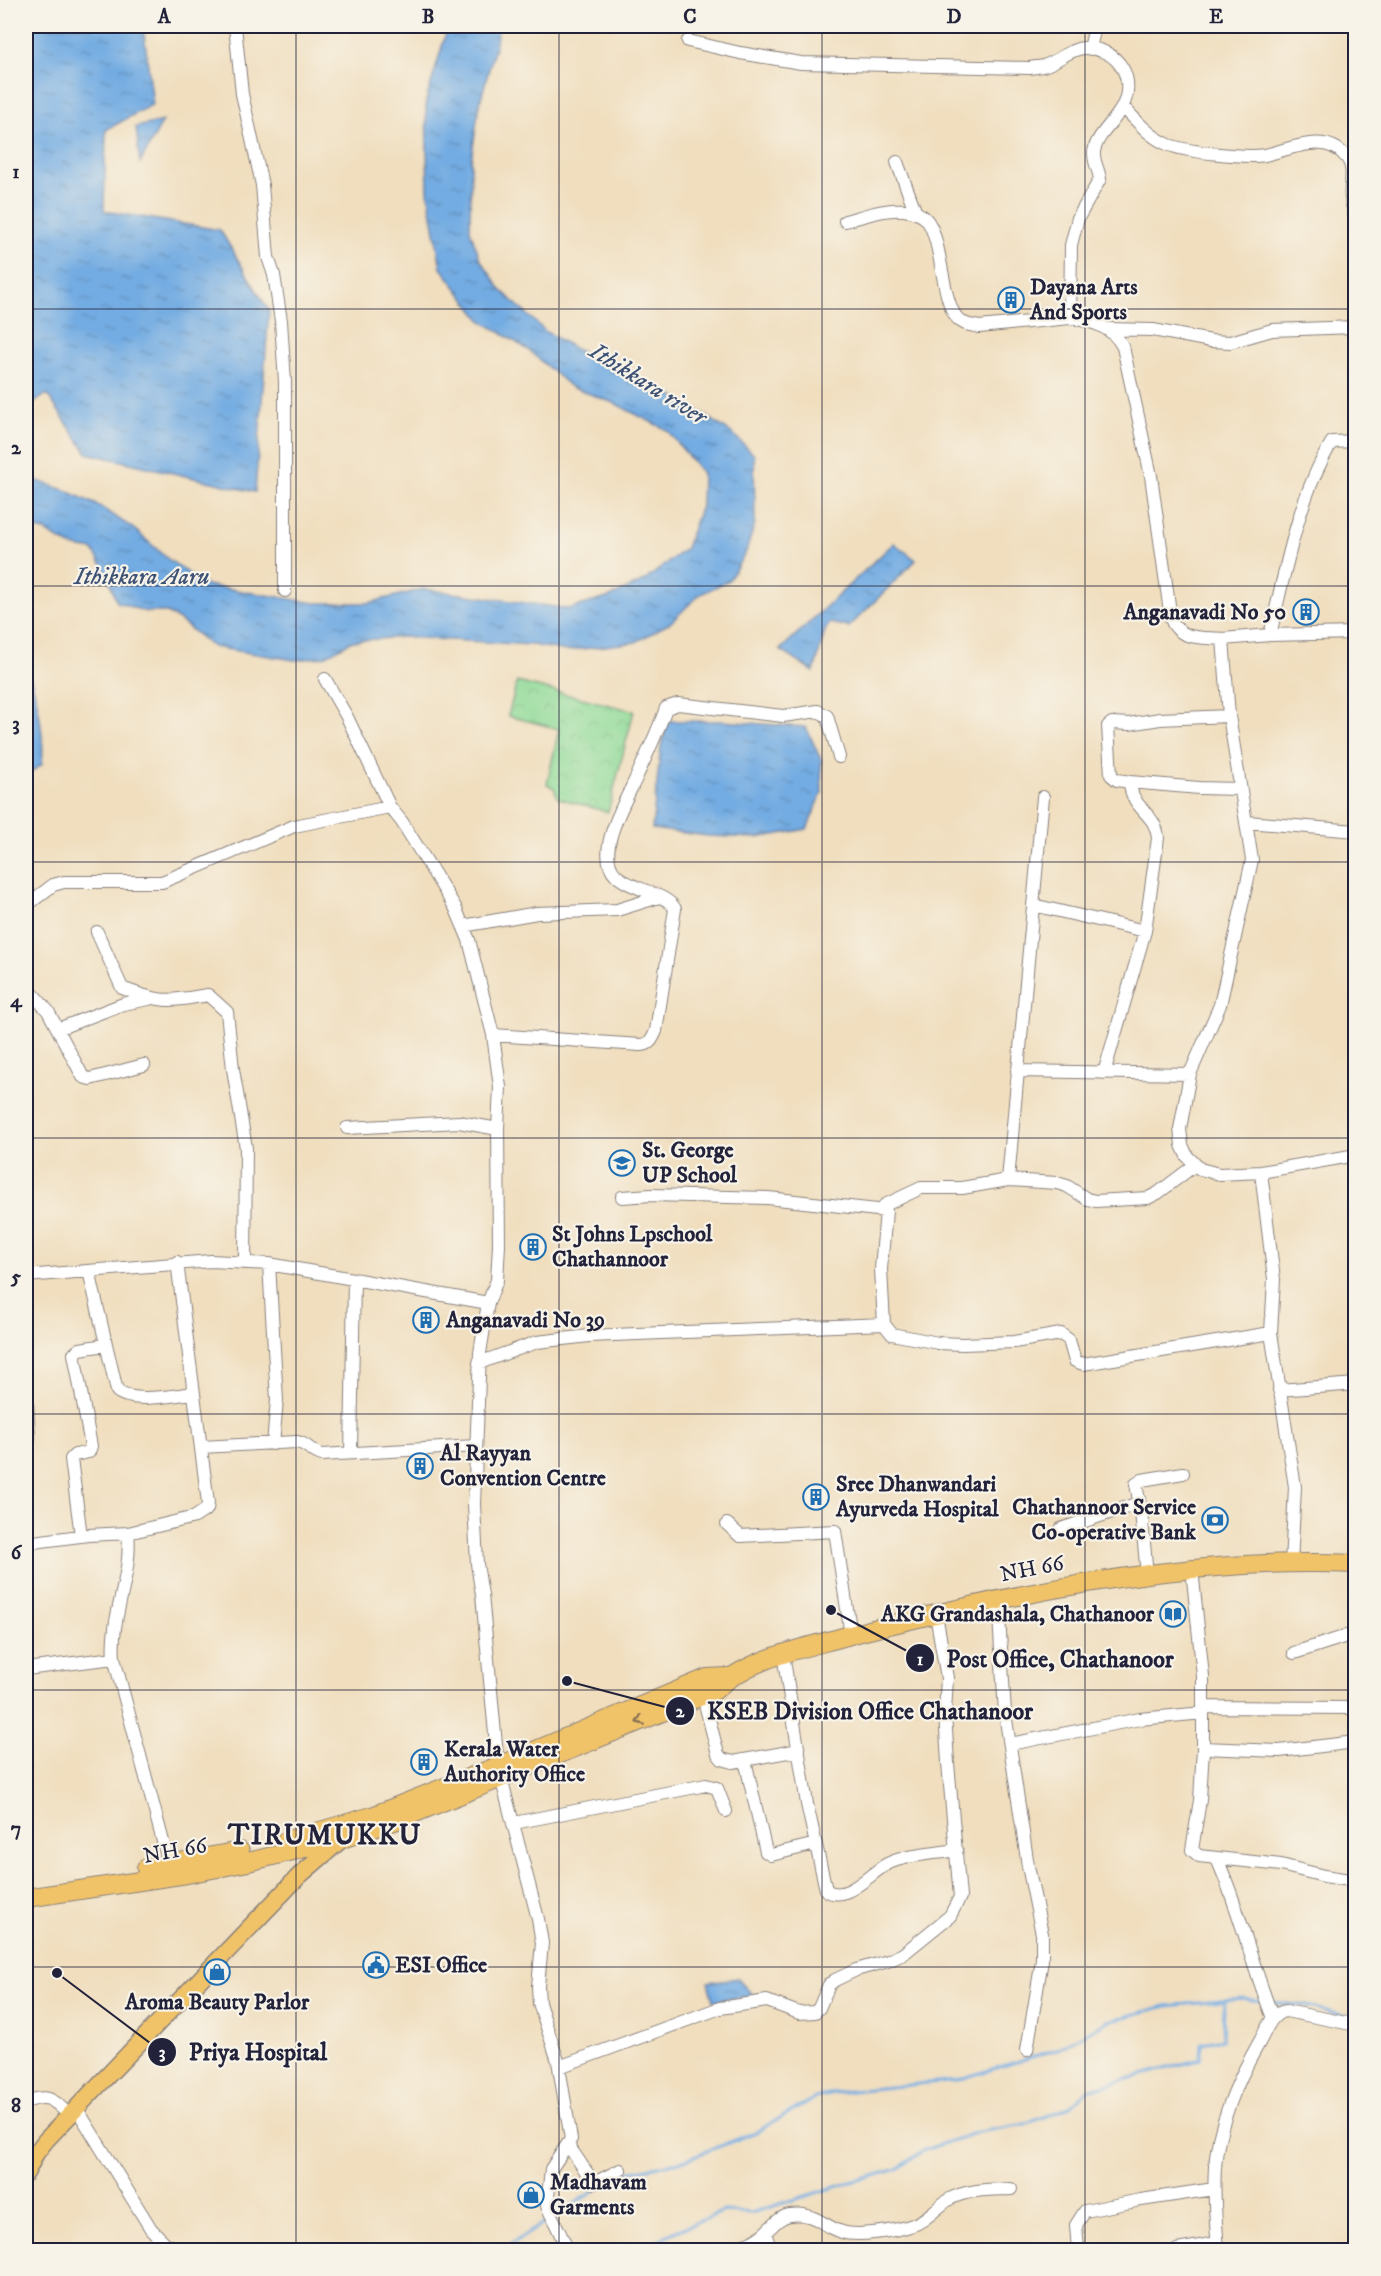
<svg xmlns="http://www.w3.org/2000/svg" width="1381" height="2276" font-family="'IM FELL DW Pica',serif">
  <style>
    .park { fill: url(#park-crowns); stroke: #597e69; stroke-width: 1.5 }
    .water { fill: url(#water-ripples); stroke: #4a678e; stroke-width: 1.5 }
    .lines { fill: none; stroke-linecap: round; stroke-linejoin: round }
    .stream { stroke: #73ace2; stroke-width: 3 }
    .minor-casing { stroke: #89807c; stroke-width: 14 }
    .major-casing { stroke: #89807c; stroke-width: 19 }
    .highway-casing { stroke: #89807c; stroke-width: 20 }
    .minor { stroke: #fff; stroke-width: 12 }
    .major { stroke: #f1c369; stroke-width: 16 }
    .highway { stroke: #f1c369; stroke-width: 18 }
    .oneway { stroke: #8a7252 }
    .grid { fill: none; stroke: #22223b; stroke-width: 1.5; stroke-opacity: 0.55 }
    .labels { text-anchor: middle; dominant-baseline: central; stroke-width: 4.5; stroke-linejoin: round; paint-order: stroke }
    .poi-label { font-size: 22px; font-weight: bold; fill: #22223b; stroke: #f7f3e8; text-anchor: start }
    .street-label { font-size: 22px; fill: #22223b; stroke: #f7f3e8 }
    .water-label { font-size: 24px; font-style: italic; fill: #3e5275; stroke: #f7f3e8 }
    .district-label { font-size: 28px; font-weight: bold; letter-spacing: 1.5px; fill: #22223b; stroke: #f7f3e8 }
    .leader { fill: none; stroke: #22223b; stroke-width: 2 }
    .callout-dot { fill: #22223b; stroke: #f7f3e8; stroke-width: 2 }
    .mark-label { font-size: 18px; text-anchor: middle; font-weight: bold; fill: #fff }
    .callout-label { font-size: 24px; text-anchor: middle; font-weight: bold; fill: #22223b; stroke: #f7f3e8; stroke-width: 4.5; stroke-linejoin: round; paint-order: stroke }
    .neatline { fill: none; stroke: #22223b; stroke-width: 2 }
    .grid-label { font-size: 20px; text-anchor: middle; font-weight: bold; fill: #22223b }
  </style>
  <defs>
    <pattern id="park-crowns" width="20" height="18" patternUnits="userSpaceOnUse" patternTransform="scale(1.5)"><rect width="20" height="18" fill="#90da97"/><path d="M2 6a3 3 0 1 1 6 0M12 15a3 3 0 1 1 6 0" fill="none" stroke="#7cbb83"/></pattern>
    <pattern id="water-ripples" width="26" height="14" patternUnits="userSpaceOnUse" patternTransform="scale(1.5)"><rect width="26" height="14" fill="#73ace2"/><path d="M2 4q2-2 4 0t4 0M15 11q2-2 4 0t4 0" fill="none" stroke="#5e8cb8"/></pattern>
  </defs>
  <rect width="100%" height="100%" fill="#f7f3e8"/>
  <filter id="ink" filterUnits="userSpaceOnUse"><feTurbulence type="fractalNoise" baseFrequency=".0167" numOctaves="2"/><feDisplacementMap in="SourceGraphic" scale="12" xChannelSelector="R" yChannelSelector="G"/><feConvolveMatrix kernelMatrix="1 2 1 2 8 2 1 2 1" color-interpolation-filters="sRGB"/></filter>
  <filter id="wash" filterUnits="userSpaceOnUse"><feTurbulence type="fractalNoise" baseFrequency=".008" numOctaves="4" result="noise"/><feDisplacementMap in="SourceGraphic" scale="24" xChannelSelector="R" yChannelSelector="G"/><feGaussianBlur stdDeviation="1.35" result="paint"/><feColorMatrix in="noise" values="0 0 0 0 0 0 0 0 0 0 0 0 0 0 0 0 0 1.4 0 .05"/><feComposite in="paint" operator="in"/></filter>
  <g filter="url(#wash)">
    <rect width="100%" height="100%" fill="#f0debe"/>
    <!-- park -->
    <path class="park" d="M517,682L634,711L608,812L558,798L554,788L547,784L559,729L508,716Z"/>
    <!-- water -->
    <path class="water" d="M26,26H143L153,104L106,130L104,211L220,230L269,311L255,492L87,453L47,394L26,408Z
      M448,26H498L496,43L479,106L471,161L470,230L480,259L501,290L546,332L593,359L631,372L647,384L683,401L733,434L754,455L755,523L746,552L729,580L699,595L670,623L636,642L567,651L533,645L403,637L352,641L323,657L294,660L213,647L178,619L165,612H146L117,602L106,572L93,550L70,546L45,531L26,527V477L65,490L99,506L134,529L168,559L205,585L315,603H368L424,589L569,609L610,597L644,581L686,548L701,506L702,473L667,430L614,403L571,387L527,349L482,321L441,268L428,191L426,101Z
      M163,121L140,163L136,127Z
      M894,543L916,560L849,627L830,623L825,630L814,672L780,650Z
      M26,666C37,693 45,734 42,764L26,776Z
      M668,721H721L806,727L821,760L822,793L807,829L757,838L708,836L652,829L661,746Z
      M738,1978L753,1996L713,2001L708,1982Z"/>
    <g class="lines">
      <!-- stream -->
      <path class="stream" d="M1269,2002L1307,2006L1351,2018
        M622,2173L679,2162L756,2132L813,2099L832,2093L957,2080L1058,2049L1108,2021L1166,2006L1243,1999L1263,2001
        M554,2216L602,2186
        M502,2250L549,2220
        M639,2250L665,2236L724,2211L751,2213L848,2183L898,2169L924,2150L978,2132L1025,2124L1070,2107L1088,2090L1201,2059L1202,2043L1223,2039L1224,2002"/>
    </g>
  </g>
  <g filter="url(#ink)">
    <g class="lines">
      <!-- minor casing -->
      <g class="minor-casing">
        <path id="minor" d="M235,26L242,94L262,185L268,257L274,275L281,321L285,382V591
          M688,41L740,53L801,63L1030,68C1034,67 1039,67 1043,66C1058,62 1070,48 1085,48C1119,48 1138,80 1121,109C1114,122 1096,136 1094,152C1093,161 1099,170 1100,179L1078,218L1071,245L1070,318
          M1090,49L1095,26
          M1123,107C1136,120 1148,135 1165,143C1181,152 1247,158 1265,155C1292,149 1326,131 1347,158C1356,170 1349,184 1351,198C1352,206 1354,213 1356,221
          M897,162L916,213
          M845,221C864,216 885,208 904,210C911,211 921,214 925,218C943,236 940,300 958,319C963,325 972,325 979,327L1070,318C1092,321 1112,326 1123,347L1151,476L1171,619C1179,641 1203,637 1223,639L1229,716L1252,860L1220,1005L1190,1074L1180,1129L1182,1145L1187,1156L1200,1169L1219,1174L1261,1172L1356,1155
          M1109,329L1153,330L1211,341L1230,342L1272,330L1356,327
          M1270,635C1285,572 1298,497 1332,442L1356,441
          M1223,639L1270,635L1356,633
          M1130,782L1199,788L1240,789
          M390,807L402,822L455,907L469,940L493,1035L500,1087L498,1129L499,1245L497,1280L488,1303L480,1353L474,1504L477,1564L482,1595L498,1766L538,1919L542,1943L538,1986L539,2003L558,2061L571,2139L551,2169L547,2206L568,2250
          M1247,822L1356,831
          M1033,905L1145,931
          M26,906L53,885L64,882H162L294,826L390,807L347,717L325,679
          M463,926L537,913L617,910L659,897
          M97,932L122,988C161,1003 167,1002 208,995L227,1012L233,1069L246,1148L245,1263
          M26,986L48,1011L83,1077L90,1079L144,1065
          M58,1029L123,1004L149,999
          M493,1035L640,1045C650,1045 652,1040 656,1031L675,909C667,893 631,890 616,875C593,853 627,799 637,776C647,754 658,731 666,708L678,704L783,716L818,711L827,716L839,757
          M1017,1071L1190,1074
          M1104,1073L1145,931L1158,838C1156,812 1131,810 1130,782L1117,780L1111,775L1108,726L1112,723L1129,724L1160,719L1229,716
          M347,1128L459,1122L498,1129
          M1261,1172L1274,1279L1271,1333L1295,1487L1291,1564
          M1008,1180L1043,797
          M622,1197L651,1195L768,1198L886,1211L885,1205L921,1188H962L1008,1180L1057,1183L1067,1186L1087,1199L1096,1201L1148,1198L1158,1193L1195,1165
          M269,1264L277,1400L273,1444
          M89,1271L117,1391C133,1404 174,1395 194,1393
          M26,1276L211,1261L269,1264L488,1303
          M884,1324L881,1269L886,1211
          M479,1363L537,1342L589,1336L884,1324L892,1334L938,1343L963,1344L1014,1342L1061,1334L1069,1340L1075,1361L1083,1364L1271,1333
          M26,1380L29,1438
          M1279,1390L1356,1384
          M201,1447L297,1442C308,1444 312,1453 322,1455L476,1446
          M351,1453L354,1279
          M727,1524L740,1536L835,1531L851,1635
          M1061,1529L1139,1503
          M128,1533C133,1576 110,1615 114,1658L169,1864
          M81,1536L71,1459L75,1455L89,1452L91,1446L74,1354L80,1349L105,1345
          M26,1543L88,1535L128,1533L195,1517L207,1509L208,1503L177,1262
          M1192,1569L1203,1676V1748L1200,1800L1192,1850L1199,1856L1281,1865L1324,1876L1356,1881
          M1147,1575L1141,1511L1136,1484L1142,1480L1183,1473
          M998,1600L1005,1713L1028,1866L1042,1934V1960L1027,2050
          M1294,1653L1356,1633
          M783,1654L807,1804L826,1890C846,1904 871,1872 887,1864C907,1854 935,1854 957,1850
          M26,1669L114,1658
          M703,1696L718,1754L722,1759L733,1762L799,1750
          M1203,1707L1356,1708
          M1010,1744L1140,1719L1203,1713
          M1203,1748L1279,1751L1356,1742
          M745,1760L766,1852L771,1855L816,1844
          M514,1823L706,1785L717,1788L726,1811
          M1217,1859C1240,1910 1252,1966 1273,2018
          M559,2067L720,2008L767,2001L799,2013L815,2012L819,2008L829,1985L835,1980L856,1970L888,1961L903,1954L950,1916L960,1897L948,1763L945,1713L947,1678L936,1614
          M26,2102C50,2093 53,2100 70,2116
          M77,2109L151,2229L165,2243L178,2250
          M568,2145L594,2183L620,2170
          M765,2233L771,2250
          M727,2250C737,2247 748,2245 757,2239C769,2232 776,2217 790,2215C815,2212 821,2225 842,2232C857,2237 894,2231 910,2226C925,2222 935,2209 948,2200C967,2189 990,2190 1011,2189
          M1078,2250L1076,2225L1085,2211L1141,2200L1214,2189
          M1177,2250L1217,2243
          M1218,2250C1216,2223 1213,2195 1215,2167C1218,2123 1238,2079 1260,2041C1266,2030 1272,2012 1286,2011L1356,2025"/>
      </g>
      <!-- major casing -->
      <g class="major-casing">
        <path id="major" d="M26,2173L36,2153L46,2140L299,1876L342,1839"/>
      </g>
      <!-- highway casing -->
      <g class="highway-casing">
        <path id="highway" d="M285,1841L372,1816L498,1766L707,1678L729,1677
          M146,1868L240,1851
          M26,1898L187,1874L248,1862L342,1839L403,1818L714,1691C747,1659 800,1649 843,1637C882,1626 922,1617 962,1608C1090,1579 1224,1558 1356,1564"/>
      </g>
      <!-- minor -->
      <use href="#minor" class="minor"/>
      <!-- major -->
      <use href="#major" class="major"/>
      <!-- highway -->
      <use href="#highway" class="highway"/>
    </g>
    <!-- one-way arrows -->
    <defs><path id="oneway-chevron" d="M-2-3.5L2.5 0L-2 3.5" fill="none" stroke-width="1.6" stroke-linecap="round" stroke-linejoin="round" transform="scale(1.5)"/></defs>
    <use class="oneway" href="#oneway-chevron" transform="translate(640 1721) rotate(158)"/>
  </g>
  <!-- grid -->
  <path class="grid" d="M296,26V2250M559,26V2250M822,26V2250M1085,26V2250M26,309H1356M26,586H1356M26,862H1356M26,1138H1356M26,1414H1356M26,1690H1356M26,1967H1356"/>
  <!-- icons -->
  <defs>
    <g id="building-ring" transform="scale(1.35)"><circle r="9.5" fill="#f7f3e8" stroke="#1f6fb2" stroke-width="1.5"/><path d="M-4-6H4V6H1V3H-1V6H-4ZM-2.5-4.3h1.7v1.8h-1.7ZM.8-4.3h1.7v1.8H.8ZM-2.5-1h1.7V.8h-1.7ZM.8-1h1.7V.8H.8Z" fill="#1f6fb2"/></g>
    <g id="school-ring" transform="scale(1.35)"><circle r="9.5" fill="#f7f3e8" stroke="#1f6fb2" stroke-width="1.5"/><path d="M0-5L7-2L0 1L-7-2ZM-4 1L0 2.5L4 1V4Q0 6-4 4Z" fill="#1f6fb2"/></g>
    <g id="bank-ring" transform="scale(1.35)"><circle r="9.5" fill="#f7f3e8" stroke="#1f6fb2" stroke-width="1.5"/><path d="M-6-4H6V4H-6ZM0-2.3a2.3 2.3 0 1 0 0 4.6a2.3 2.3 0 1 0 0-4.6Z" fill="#1f6fb2"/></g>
    <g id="library-ring" transform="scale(1.35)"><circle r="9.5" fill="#f7f3e8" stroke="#1f6fb2" stroke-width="1.5"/><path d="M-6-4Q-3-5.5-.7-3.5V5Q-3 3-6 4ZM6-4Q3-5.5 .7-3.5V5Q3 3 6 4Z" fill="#1f6fb2"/></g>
    <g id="civic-ring" transform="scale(1.35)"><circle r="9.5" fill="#f7f3e8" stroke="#1f6fb2" stroke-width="1.5"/><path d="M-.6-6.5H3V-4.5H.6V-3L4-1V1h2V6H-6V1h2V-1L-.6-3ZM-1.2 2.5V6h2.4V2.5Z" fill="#1f6fb2"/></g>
    <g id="shop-ring" transform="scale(1.35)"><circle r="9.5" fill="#f7f3e8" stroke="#1f6fb2" stroke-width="1.5"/><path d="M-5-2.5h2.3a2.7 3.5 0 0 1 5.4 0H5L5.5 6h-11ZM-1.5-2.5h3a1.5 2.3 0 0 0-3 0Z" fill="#1f6fb2"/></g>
  </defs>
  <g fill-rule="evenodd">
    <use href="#building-ring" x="1011" y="300"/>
    <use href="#building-ring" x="1306" y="612"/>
    <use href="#school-ring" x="622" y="1163"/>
    <use href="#building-ring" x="533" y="1247"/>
    <use href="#building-ring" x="426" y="1320"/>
    <use href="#building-ring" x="420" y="1466"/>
    <use href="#building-ring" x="816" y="1497"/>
    <use href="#bank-ring" x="1215" y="1520"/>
    <use href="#library-ring" x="1173" y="1614"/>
    <use href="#building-ring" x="424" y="1762"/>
    <use href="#civic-ring" x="376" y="1965"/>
    <use href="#shop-ring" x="217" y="1972"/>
    <use href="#shop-ring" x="531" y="2195"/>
  </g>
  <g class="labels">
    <!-- poi labels -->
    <g class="poi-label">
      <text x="1030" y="287">Dayana Arts<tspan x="1030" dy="25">And Sports</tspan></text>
      <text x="1286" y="612" text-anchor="end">Anganavadi No 50</text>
      <text x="642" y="1150">St. George<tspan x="642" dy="25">UP School</tspan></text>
      <text x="552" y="1234">St Johns Lpschool<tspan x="552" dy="25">Chathannoor</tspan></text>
      <text x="446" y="1320">Anganavadi No 39</text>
      <text x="440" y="1453">Al Rayyan<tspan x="440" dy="25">Convention Centre</tspan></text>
      <text x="836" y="1484">Sree Dhanwandari<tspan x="836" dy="25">Ayurveda Hospital</tspan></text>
      <text x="1196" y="1507" text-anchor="end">Chathannoor Service<tspan x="1196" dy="25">Co-operative Bank</tspan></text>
      <text x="1154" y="1614" text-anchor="end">AKG Grandashala, Chathanoor</text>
      <text x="444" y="1749">Kerala Water<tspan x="444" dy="25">Authority Office</tspan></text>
      <text x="395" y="1965">ESI Office</text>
      <text x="217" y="2002" text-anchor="middle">Aroma Beauty Parlor</text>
      <text x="550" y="2182">Madhavam<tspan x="550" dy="25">Garments</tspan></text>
    </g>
    <!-- street labels -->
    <g class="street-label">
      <text transform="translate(1032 1569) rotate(-11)">NH 66</text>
      <text transform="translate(175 1851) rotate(-10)">NH 66</text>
    </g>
    <!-- water labels -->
    <g class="water-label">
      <text transform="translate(648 384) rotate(32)">Ithikkara river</text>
      <text x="142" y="577">Ithikkara Aaru</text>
    </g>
    <!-- district labels -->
    <g class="district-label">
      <text x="325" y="1835">TIRUMUKKU</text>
    </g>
  </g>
  <!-- callouts -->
  <path class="leader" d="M831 1610L920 1658M567 1681L680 1711M57 1973L162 2052"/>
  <g class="callout-dot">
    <circle cx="831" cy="1610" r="6"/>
    <circle cx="567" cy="1681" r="6"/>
    <circle cx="57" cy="1973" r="6"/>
    <circle cx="920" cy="1658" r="15"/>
    <circle cx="680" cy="1711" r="15"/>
    <circle cx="162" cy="2052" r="15"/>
  </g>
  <g class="mark-label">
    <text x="920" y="1665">1</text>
    <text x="680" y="1717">2</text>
    <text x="162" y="2058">3</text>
  </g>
  <g class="callout-label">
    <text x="1060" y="1667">Post Office, Chathanoor</text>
    <text x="870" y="1719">KSEB Division Office Chathanoor</text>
    <text x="258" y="2060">Priya Hospital</text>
  </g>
  <!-- margin -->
  <rect width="1381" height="2276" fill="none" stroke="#f7f3e8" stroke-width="66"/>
  <rect x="33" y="33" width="1315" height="2210" class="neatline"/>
  <g class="grid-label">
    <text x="164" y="23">A</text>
    <text x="428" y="23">B</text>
    <text x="690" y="23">C</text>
    <text x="954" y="23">D</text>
    <text x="1216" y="23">E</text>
    <text x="16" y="178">1</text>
    <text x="16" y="454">2</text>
    <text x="16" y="730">3</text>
    <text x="16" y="1007">4</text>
    <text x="16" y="1283">5</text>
    <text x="16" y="1559">6</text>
    <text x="16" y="1835">7</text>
    <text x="16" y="2112">8</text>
  </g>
</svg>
